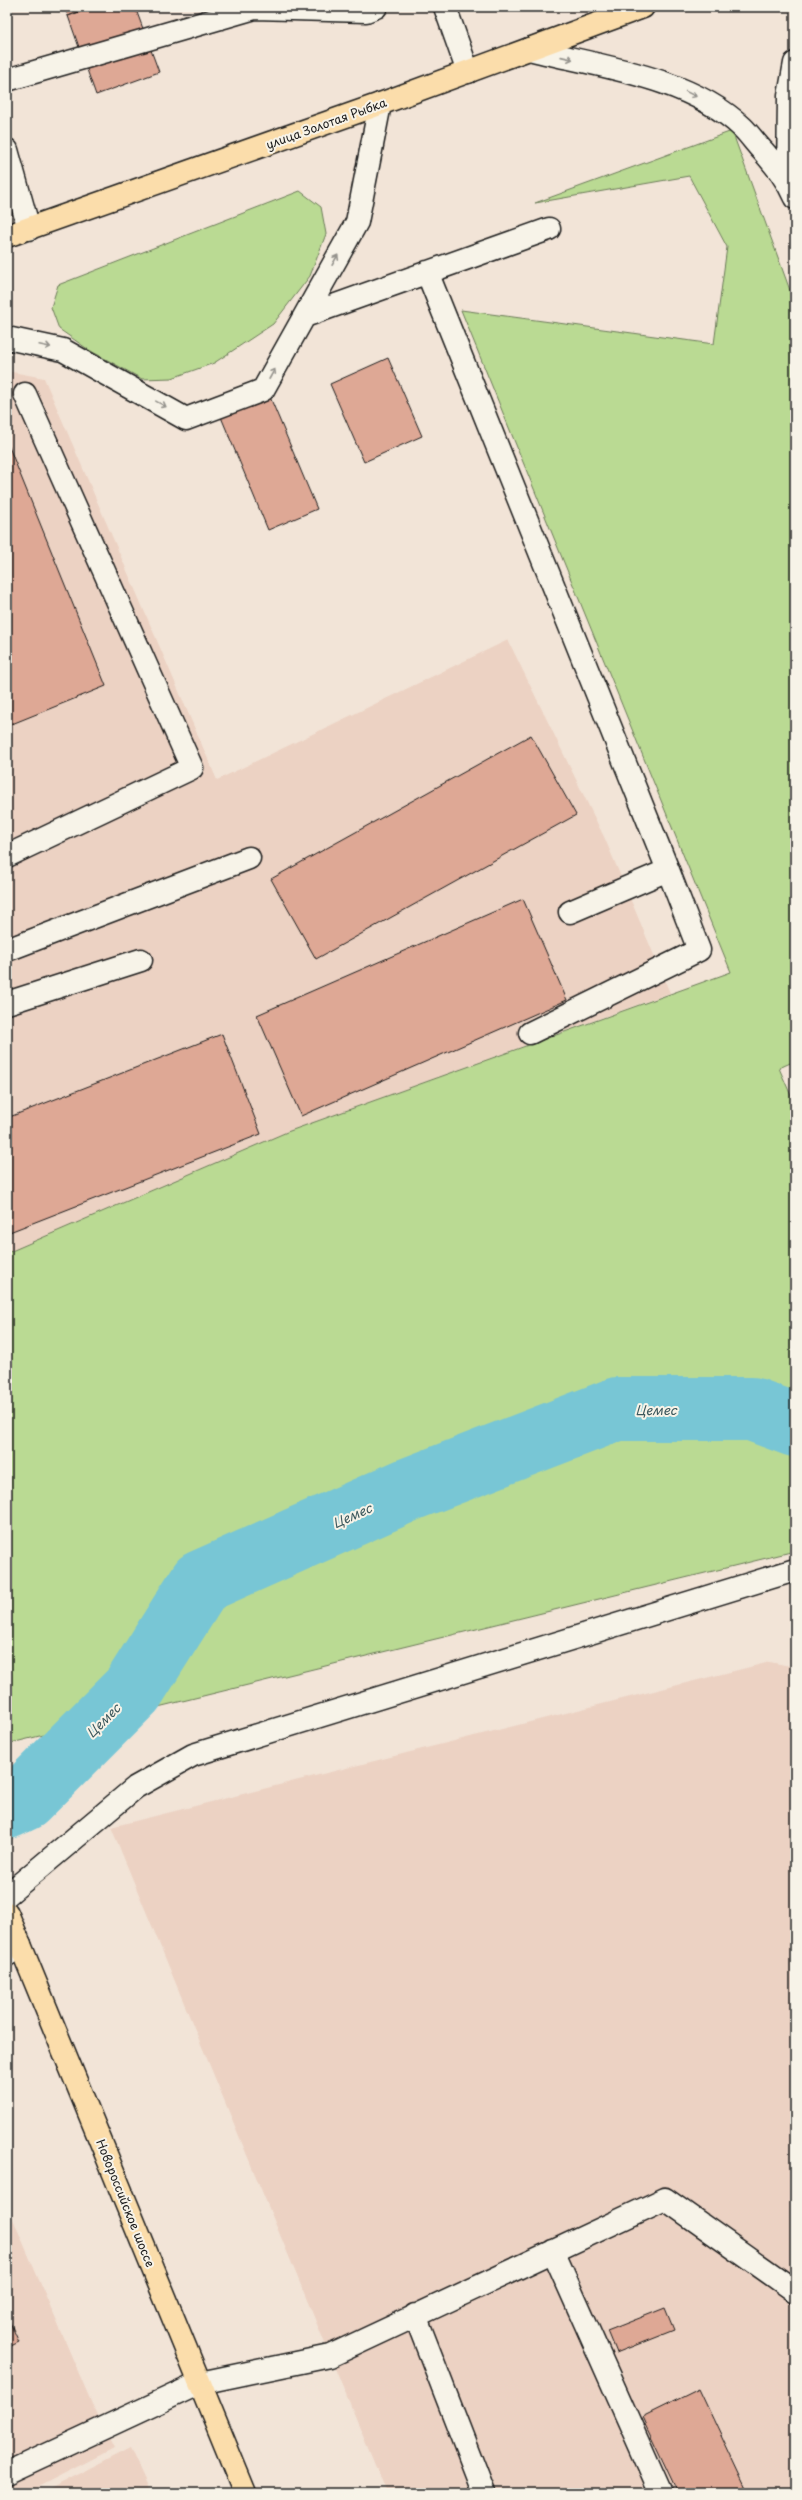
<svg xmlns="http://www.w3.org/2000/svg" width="802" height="2500" font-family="'Playpen Sans',sans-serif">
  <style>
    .built { fill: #ecd2c3 }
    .green { fill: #bada93; stroke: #6b7b58 }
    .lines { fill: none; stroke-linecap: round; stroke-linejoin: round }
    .river { stroke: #78c6d5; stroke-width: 64 }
    .building { fill: #dea895; stroke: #1c1c1c }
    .minor-casing { stroke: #1c1c1c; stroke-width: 25 }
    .major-casing { stroke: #1c1c1c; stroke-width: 25 }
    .highway-casing { stroke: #1c1c1c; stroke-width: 25 }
    .minor { stroke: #f7f3e8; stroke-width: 22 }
    .major { stroke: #fbddab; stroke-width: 22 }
    .highway { stroke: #fbddab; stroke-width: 22 }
    .oneway { stroke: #94928c }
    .labels { text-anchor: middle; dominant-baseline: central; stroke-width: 4; stroke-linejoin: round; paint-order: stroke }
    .street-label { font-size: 12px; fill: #1c1c1c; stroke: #f7f3e8 }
    .water-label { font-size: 13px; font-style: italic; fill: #3c585d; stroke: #f7f3e8 }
  </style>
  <rect width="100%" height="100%" fill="#f2e4d7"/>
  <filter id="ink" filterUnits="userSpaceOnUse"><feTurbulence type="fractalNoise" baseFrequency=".025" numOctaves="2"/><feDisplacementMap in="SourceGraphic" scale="8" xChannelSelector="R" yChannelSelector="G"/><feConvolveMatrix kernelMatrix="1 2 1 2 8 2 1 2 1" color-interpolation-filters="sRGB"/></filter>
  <g filter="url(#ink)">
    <!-- built -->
    <path class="built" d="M7,371L44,378L217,780L508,640L605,839L670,993L287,1132L7,1253Z
      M770,1662L795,1667V2493H387L111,1827Z
      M7,2205L92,2404L114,2448L26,2493H7Z
      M130,2448L151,2493H42Z"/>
    <!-- green -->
    <path class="green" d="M732,131L795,304V1061L779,1068L795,1105V1551L7,1744V1253L287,1132L731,972L461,310L714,344L727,247L689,176L535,203Z
      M300,191L321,207L326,234L310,276L273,324L214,363L172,378L142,379L89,350L59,329L51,307L58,285Z"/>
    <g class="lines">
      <!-- river -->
      <path class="river" d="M7,1807L24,1799L133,1690L201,1582L410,1489L617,1409H752L795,1425"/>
    </g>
    <!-- building -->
    <path class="building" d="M65,7H92L68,16Z
      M92,7H135L159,72L96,95L68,16Z
      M388,358L422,436L364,462L330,384Z
      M270,397L317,509L268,530L221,417Z
      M7,442L106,686L7,726Z
      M531,735L576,815L316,959L271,879Z
      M523,899L567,1000L301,1116L257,1015Z
      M222,1034L261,1134L7,1233V1118Z
      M665,2308L674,2330L616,2353L607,2331Z
      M7,2316L19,2342L7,2348Z
      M699,2389L748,2493H678L642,2417Z"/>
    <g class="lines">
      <!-- minor casing -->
      <g class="minor-casing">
        <path id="minor" d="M445,7L468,72
          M529,49C598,66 690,77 743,128C750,135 756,144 763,151C776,166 787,179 795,198
          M7,80L255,8L366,11L376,7
          M7,150L29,229
          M788,180L789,96L795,63
          M427,272L668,870L570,912
          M305,316L549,229
          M7,338L63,350L186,419L263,390L357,222L380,104
          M7,856L192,768L25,394
          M7,950L249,858
          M7,1003L141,960
          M530,1033L699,950L668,870
          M7,1895L136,1787L193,1755L795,1570
          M7,1955L20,1944
          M553,2251L661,2493
          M415,2315L484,2493
          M7,2473L200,2383L330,2356L665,2199L795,2291"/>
      </g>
      <!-- major casing -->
      <g class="major-casing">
        <path id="major" d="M7,1913L245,2493"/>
      </g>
      <!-- highway casing -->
      <g class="highway-casing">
        <path id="highway" d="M7,236L380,104L643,7"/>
      </g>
      <!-- minor -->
      <use href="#minor" class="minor"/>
      <!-- major -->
      <use href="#major" class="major"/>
      <!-- highway -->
      <use href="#highway" class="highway"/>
    </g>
    <!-- one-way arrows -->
    <defs><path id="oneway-shaft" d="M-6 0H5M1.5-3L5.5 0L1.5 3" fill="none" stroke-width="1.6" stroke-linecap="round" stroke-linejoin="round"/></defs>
    <g class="oneway">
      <use href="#oneway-shaft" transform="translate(567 58) rotate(13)"/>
      <use href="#oneway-shaft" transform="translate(691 94) rotate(26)"/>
      <use href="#oneway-shaft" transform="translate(335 260) rotate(-61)"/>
      <use href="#oneway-shaft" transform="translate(45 346) rotate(12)"/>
      <use href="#oneway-shaft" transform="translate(272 374) rotate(-61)"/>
      <use href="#oneway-shaft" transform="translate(161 404) rotate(29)"/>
    </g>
  </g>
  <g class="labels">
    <!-- street labels -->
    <g class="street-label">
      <text transform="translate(326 123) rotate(-20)">улица Золотая Рыбка</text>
      <text transform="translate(126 2203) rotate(68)">Новороссийское шоссе</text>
    </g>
    <!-- water labels -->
    <g class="water-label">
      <text x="656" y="1409">Цемес</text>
      <text transform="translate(352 1515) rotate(-24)">Цемес</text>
      <text transform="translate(103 1720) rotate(-45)">Цемес</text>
    </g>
  </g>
  <!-- margin -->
  <rect width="802" height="2500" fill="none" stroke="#f7f3e8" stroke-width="24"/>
  <rect x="12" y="12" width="778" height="2476" fill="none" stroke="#1c1c1c" stroke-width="1.5" filter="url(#ink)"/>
</svg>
